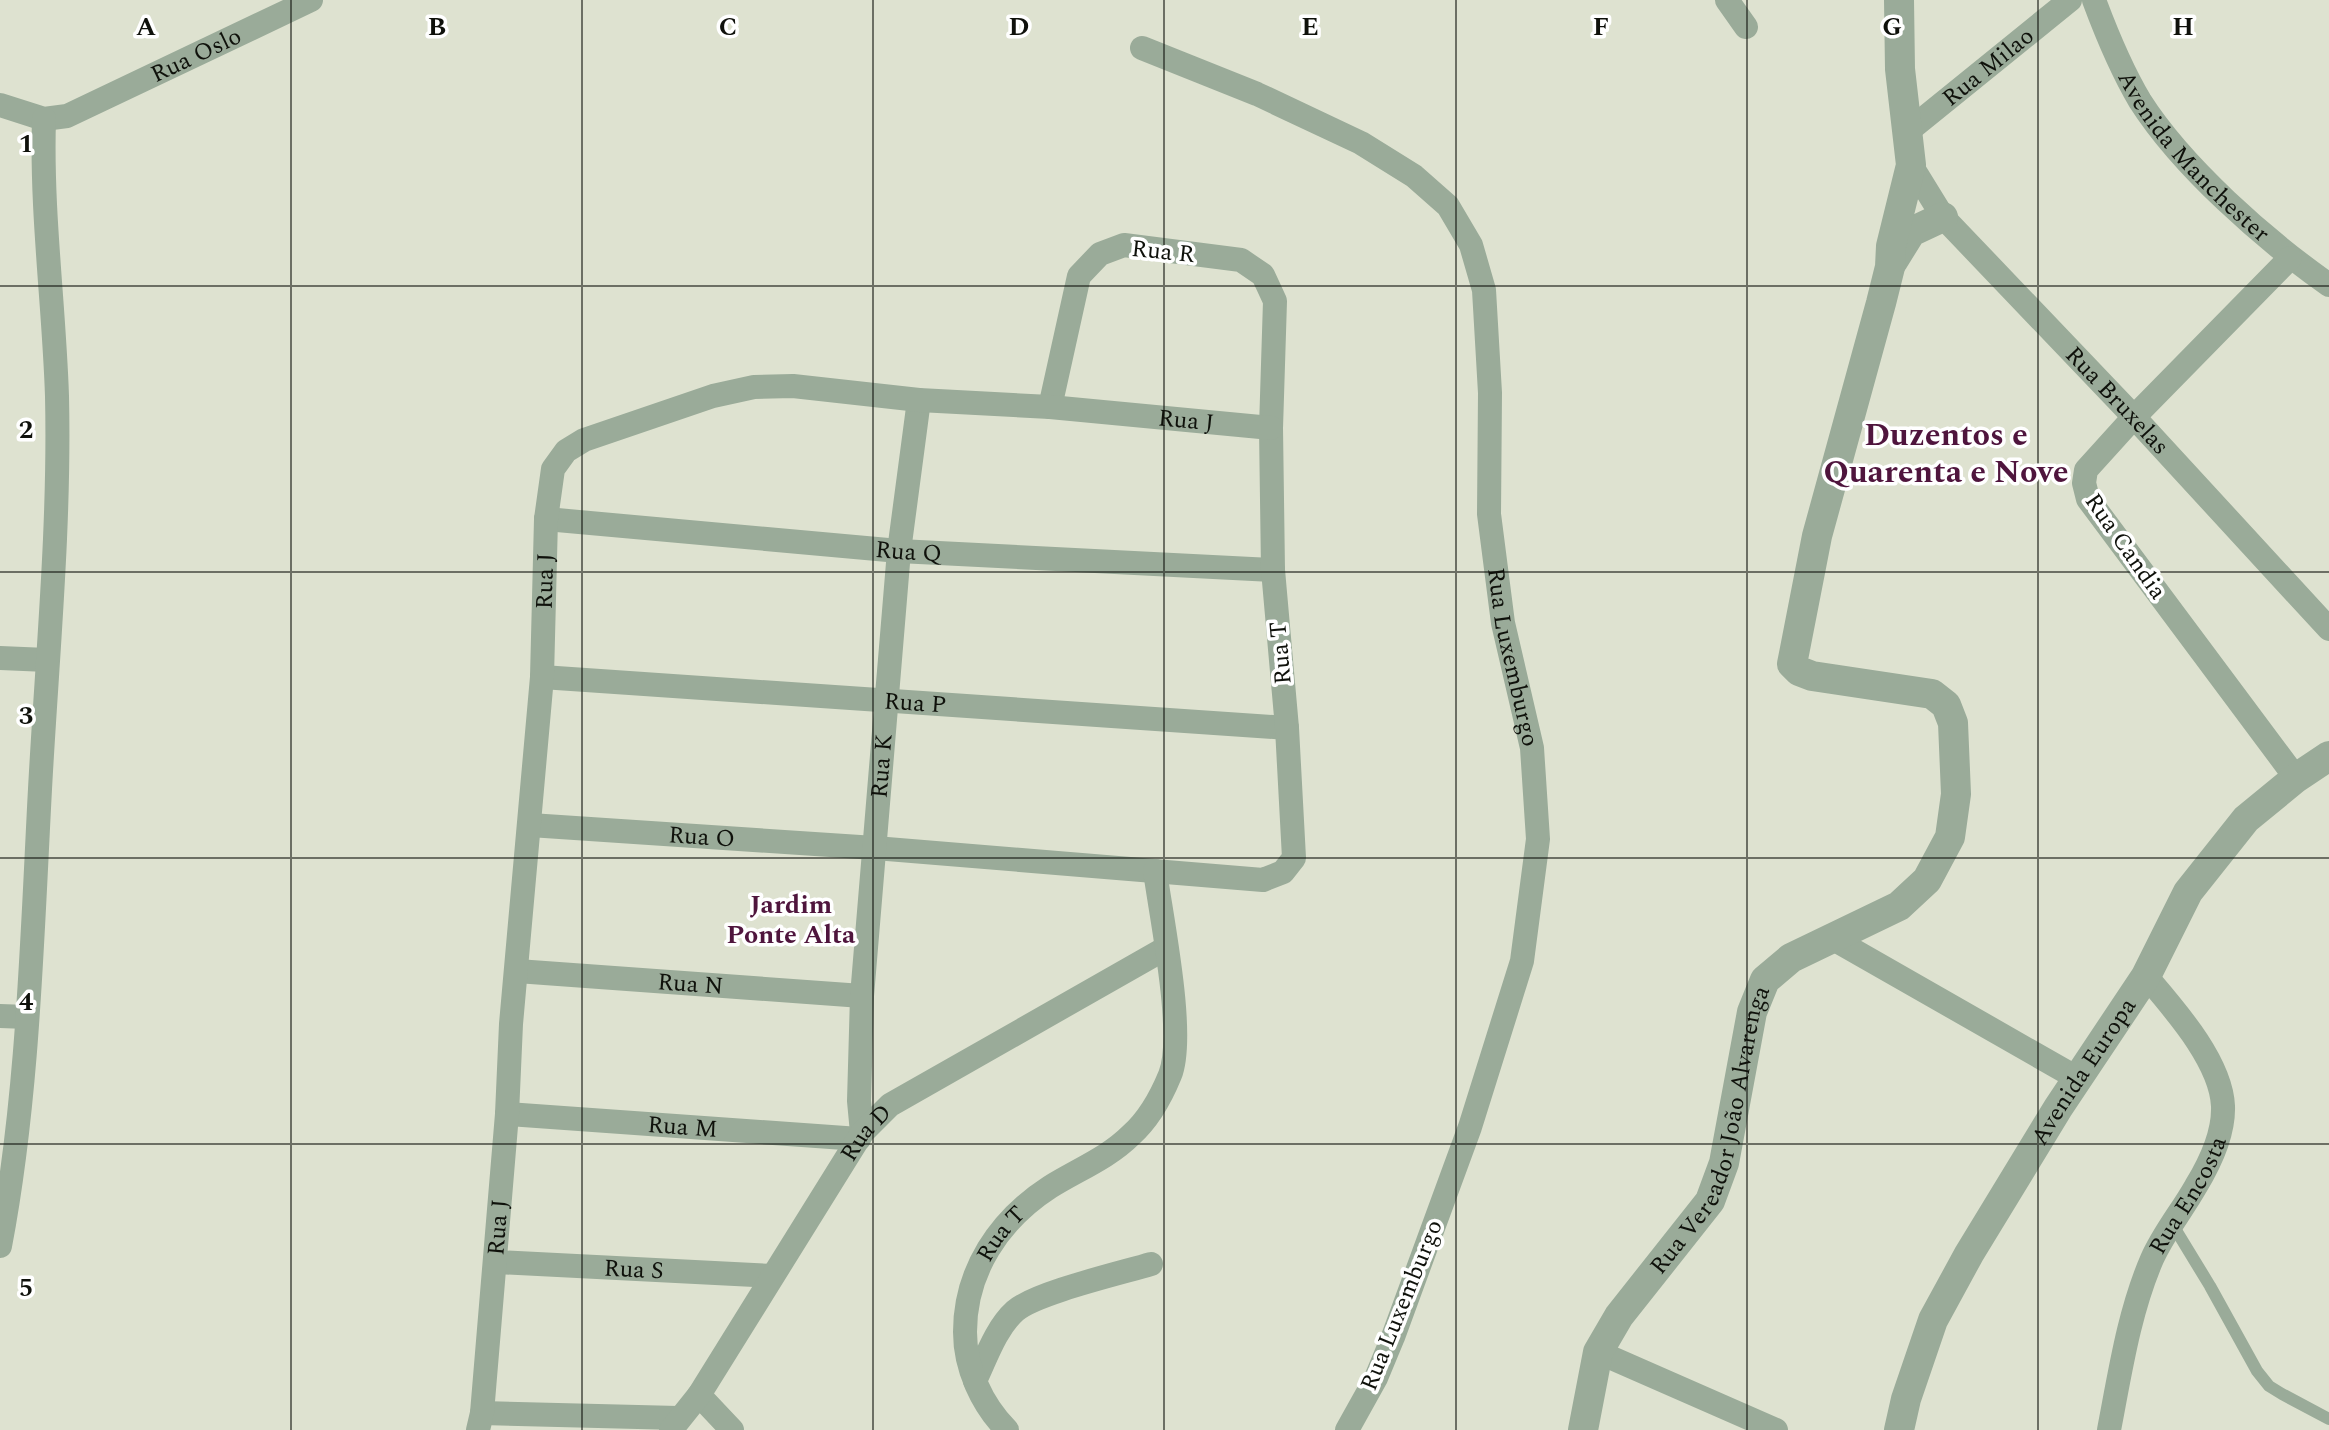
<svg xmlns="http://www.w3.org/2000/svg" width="2329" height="1430" font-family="Spectral,serif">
<rect width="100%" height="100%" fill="#dee2d0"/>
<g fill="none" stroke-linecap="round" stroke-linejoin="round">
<path stroke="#9aab99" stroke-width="12" d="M2171 1222 2210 1286 2257 1371 2269 1386 2282 1394 2329 1419"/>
<g stroke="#9aab99" stroke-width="24">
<path d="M1727 0 1746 27"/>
<path id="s1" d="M2094 0C2107 35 2121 69 2140 101 2182 167 2265 240 2329 285"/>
<path id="s2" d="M1142 48 1257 94 1361 143 1414 176 1448 206 1471 245 1484 290 1490 393 1489 514 1503 623 1532 748 1538 839 1522 961 1470 1127 1393 1337 1376 1378 1347 1430"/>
<path id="s3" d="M0 105 44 119 67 116 311 0"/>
<path id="s4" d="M1907 132 2070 0"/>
<path id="s5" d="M1911 165 1943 217 2134 417 2329 629"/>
<path d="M2290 258 2134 417 2086 470 2084 483 2088 499 2296 778"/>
<path id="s6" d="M546 519 899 551 1273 570"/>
<path d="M0 658 47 660"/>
<path id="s7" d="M542 677 1287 728"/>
<path id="s8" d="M530 825 875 848 1263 880 1283 872 1294 858 1287 728 1273 570 1271 428 1275 301 1263 275 1241 260 1124 245 1100 254 1079 276 1050 407"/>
<path d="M1830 937 2077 1078"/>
<path id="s9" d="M517 971 862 996"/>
<path d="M0 1016 27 1017"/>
<path id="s10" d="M507 1114 859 1139"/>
<path id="s11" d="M862 1133 859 1101 862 996 899 551 919 400"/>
<path d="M0 1246C28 1099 32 939 40 789 47 659 60 527 57 396 54 304 41 212 44 119"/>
<path id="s12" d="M496 1262 772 1276"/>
<path d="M1598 1352 1776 1430"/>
<path d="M975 1381C986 1358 996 1328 1015 1311 1035 1293 1121 1273 1151 1264"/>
<path d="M699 1395 732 1430"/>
<path d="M482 1413 678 1418"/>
<path id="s13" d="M478 1430 482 1413 507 1114 511 1024 542 677 546 519 553 469 566 451 584 440 713 396 754 387 793 386 919 400 1050 407 1271 428"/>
<path id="s14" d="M671 1430 699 1395 862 1133 890 1105 1166 948"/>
<path id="s15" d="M1007 1430C982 1405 965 1368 965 1332 965 1271 999 1220 1050 1187 1077 1170 1108 1158 1131 1135 1149 1119 1161 1097 1170 1075 1186 1036 1161 916 1155 871"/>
<path id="s16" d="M2109 1430C2120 1373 2129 1312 2152 1259 2164 1232 2182 1211 2196 1186 2210 1163 2224 1133 2223 1106 2221 1061 2174 1009 2146 976"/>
</g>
<g stroke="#9aab99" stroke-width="30">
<path d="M1893 261 1911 232 1943 217"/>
<path id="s17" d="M1583 1430 1598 1352 1619 1316 1710 1201 1724 1163 1752 1012 1765 980 1791 958 1899 906 1927 880 1950 837 1956 794 1953 723 1946 705 1932 694 1812 676 1799 671 1792 664 1817 536 1881 303 1890 267 1891 246 1911 165 1900 69 1899 0"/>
<path id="s18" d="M1899 1430 1906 1399 1933 1320 1969 1254 2058 1108 2146 976 2188 892 2246 819 2296 778 2329 756"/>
</g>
</g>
<path fill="none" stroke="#0f110b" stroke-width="2" stroke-opacity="0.55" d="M291 0V1430M582 0V1430M873 0V1430M1164 0V1430M1456 0V1430M1747 0V1430M2038 0V1430M0 286H2329M0 572H2329M0 858H2329M0 1144H2329"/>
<g text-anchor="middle" stroke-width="7" stroke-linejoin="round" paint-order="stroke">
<g font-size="24" fill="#0f110b" stroke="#fff">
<text dy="8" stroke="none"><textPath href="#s3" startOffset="212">Rua Oslo</textPath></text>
<text dy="8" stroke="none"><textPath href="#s4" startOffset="104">Rua Milao</textPath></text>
<text dy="8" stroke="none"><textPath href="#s1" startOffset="188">Avenida Manchester</textPath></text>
<text transform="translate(1163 251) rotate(6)" y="8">Rua R</text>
<text dy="8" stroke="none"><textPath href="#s5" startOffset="314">Rua Bruxelas</textPath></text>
<text dy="8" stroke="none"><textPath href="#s13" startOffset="1620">Rua J</textPath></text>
<text transform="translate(2126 546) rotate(55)" y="8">Rua Candia</text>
<text dy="8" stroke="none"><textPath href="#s6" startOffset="364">Rua Q</textPath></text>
<text dy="8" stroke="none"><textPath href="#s13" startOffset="852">Rua J</textPath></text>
<text transform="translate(1280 653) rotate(-95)" y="8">Rua T</text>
<text dy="8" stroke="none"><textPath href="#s2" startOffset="808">Rua Luxemburgo</textPath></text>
<text dy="8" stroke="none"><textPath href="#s7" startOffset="374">Rua P</textPath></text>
<text dy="8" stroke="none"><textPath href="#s11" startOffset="368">Rua K</textPath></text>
<text dy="8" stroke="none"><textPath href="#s8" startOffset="172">Rua O</textPath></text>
<text dy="8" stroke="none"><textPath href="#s9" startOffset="174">Rua N</textPath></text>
<text dy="8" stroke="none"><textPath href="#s18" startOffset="406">Avenida Europa</textPath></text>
<text dy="8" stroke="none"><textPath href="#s10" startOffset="176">Rua M</textPath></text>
<text dy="8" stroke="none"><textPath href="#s17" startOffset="334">Rua Vereador João Alvarenga</textPath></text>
<text dy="8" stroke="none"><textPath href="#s14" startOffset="356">Rua D</textPath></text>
<text dy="8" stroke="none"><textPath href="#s16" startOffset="250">Rua Encosta</textPath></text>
<text dy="8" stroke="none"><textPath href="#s13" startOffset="204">Rua J</textPath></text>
<text dy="8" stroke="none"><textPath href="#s15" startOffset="216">Rua T</textPath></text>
<text dy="8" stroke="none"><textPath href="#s12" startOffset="138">Rua S</textPath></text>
<text transform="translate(1401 1305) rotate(-68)" y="8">Rua Luxemburgo</text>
</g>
<g font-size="26" font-weight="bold" fill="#4f153d" stroke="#fff">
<text x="791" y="913">Jardim<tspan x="791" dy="30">Ponte Alta</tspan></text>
</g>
<g font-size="32" font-weight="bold" fill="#4f153d" stroke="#fff">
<text x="1946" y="445">Duzentos e<tspan x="1946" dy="37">Quarenta e Nove</tspan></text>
</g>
</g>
<g font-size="26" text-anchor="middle" font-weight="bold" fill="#0f110b" stroke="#fff" stroke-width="7" stroke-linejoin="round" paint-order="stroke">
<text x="146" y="35">A</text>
<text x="437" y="35">B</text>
<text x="728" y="35">C</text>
<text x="1019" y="35">D</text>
<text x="1310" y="35">E</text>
<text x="1601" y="35">F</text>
<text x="1892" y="35">G</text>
<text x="2183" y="35">H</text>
<text x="26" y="152">1</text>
<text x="26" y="438">2</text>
<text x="26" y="724">3</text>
<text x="26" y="1010">4</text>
<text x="26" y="1296">5</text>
</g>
</svg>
